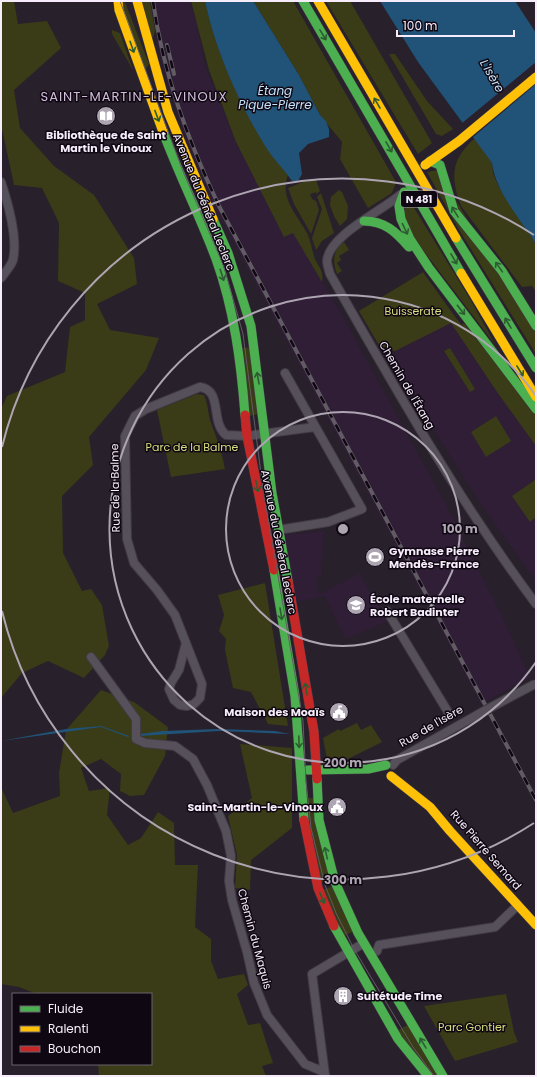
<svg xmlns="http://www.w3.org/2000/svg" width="537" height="1077" font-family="Poppins,sans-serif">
<rect width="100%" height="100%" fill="#28202b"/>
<path fill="#301e37" d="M149 1H189L197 24 205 66 213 85 236 142 284 236 293 232 339 310 442 497 502 616 530 677 481 704 214 206 184 135 164 73Z
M451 322 497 392 536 446V582L481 504 439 438 396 365 395 351Z
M324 531 321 577 316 578 319 595 359 573 388 621 345 639 325 596 296 602 285 535Z"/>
<path fill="#3a3b17" d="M1 1H14L18 24 47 21 61 48 14 90 20 128 54 166 94 195 134 258 137 284 97 304 110 330 159 338 146 370 89 437 93 465 62 496 63 553 82 591 91 589 102 605 109 646 105 655 84 678 48 661 22 673 1 698V409L7 396 65 372 70 327 85 320V293L58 281 59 223 42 188 14 185 1 124Z
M140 1H150L155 31 151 45Z
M191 1H205C218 62 249 126 288 175 279 199 298 215 308 235 311 242 312 251 315 259 319 267 324 272 322 282L293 233 284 237 236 142 209 70Z
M253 1H293L396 182 392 193 368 208 340 159 342 142 320 115 299 75Z
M326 1H350L432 143 418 154Z
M125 2 149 64 144 72 122 4Z
M112 30 120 33 133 70 112 34Z
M389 54H395L427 101 453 129 442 136 436 134Z
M475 138 492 163 493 173 498 185 536 244V292L532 286 522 287 461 206C450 177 451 159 475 138Z
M438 170 536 334V354L459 230 427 172Z
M316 180 320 191 316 194V192L310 194 312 199 316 201 319 210 311 234 294 204 288 188 303 182Z
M339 190 342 192 348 206 347 219 340 226 334 216 330 205 331 197Z
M321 193 334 233 322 241 316 250 312 238 322 209 317 197Z
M408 198 470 299 496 346 410 233 404 213Z
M344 242 349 250 339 256 341 260 337 263 342 271 337 274C332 261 333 250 344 242Z
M423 272 456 318 462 325 464 323 536 415V446L497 392 451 323 395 351 380 347 359 311Z
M252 347 258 414 249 416 243 348Z
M450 348 475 389 470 392 444 351Z
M197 394 204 395C208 404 208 412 210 420 216 436 222 452 225 469L171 477 157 410Z
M496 416 511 441 486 457 471 432Z
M535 480 536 517 530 522 512 496Z
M265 583 288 726 268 724 251 692 233 688 225 650 226 639 219 631 224 615 218 595Z
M101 690 134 702 168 727 165 756 144 795 130 796 120 791 121 774 101 759 81 768 89 791 110 788 107 815 128 845 141 838 158 812 174 823 175 865H198L195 927 211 939V961L218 979 244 974 248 985 237 994 248 1025 260 1023 273 1063 262 1066 266 1076H99L98 1064H151V994H37L19 987 1 984V787L13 813 60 796 59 773 66 730Z
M357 723 361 730 371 725 382 742 338 764H328L323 738 339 729 340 731Z
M240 744 292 748V828L251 860 250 890 235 888 237 855 228 816 252 798Z
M305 798H314L332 879 320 883Z
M334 886 354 931 342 937 322 890Z
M506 994 514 1032 518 1042 455 1061 424 1006Z
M409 1024 441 1076H431L397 1031Z"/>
<path fill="#205377" d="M205 1H253L299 75 320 115 326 121 329 129V137L308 144 299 153 302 174 298 181H292C284 169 274 160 267 149 240 106 215 50 205 1Z
M380 1H515L536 33V244C521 220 495 191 492 163L418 62Z
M101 726 129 736 128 737 101 727 1 741 66 729Z
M217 729 275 731 290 734 219 731 140 736V734L163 731Z"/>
<path fill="#28202b" d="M536 62V84L472 138 461 124Z"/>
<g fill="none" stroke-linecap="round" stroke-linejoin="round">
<g stroke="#423b45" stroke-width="10">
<path id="street" d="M1 182C8 203 18 237 13 260 11 266 5 273 1 278
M400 195C383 210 328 236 327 261 327 265 329 270 330 274 394 386 458 500 536 604
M278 530 328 522 362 509 285 373
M387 611 448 712
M186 643 179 670 171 683 169 689 174 700 180 705 187 706 194 704 200 698 202 684 175 615 157 590 134 563 127 539 125 436 135 416 146 409 200 387C223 390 210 422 226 435L247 436 315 427
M91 657 136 719V739L145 743 175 746 193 759 207 785 226 831 231 856 229 881 232 900 247 952 254 983 267 1015 305 1064 324 1072
M393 765 397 760 484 711
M377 951 379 945 495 927 518 905
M325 1075 312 974 364 943"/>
</g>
<g stroke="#423b45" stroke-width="10">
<path id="fast" d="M303 1 461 273
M163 132C179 175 200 216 216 259 234 309 241 362 245 415
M430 161 440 165 454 211 502 271 536 326
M404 192 399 206 401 219 410 239 429 268 536 409
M213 219 228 253 251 326 272 493 288 581
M364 221C385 221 396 232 409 247
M456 238 536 368
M274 570 295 696 304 820
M308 770 368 769 386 765
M317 779 319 820 335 882 358 933 443 1076
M334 926 398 1039 428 1076"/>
</g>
<g stroke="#423b45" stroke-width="10">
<path id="slow" d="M118 1 119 10 163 132
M137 1 168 112 213 219
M318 1 456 238
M425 165 459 141 536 77
M461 273 536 397
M391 776 430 807 450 831 536 925"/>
</g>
<g stroke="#423b45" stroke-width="10">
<path id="jam" d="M245 415 247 436 274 570
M288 581 314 732 317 779
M304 820 318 888 334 926"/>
</g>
<use href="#street" stroke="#555059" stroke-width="8"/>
<use href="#fast" stroke="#4caf50" stroke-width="9"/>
<use href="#slow" stroke="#ffc107" stroke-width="9"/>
<use href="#jam" stroke="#c62828" stroke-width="9"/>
<path stroke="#615c64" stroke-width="1" d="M120 1 182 169 224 267 243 334 263 489 303 721 306 781 311 828 325 885 336 913 354 949 413 1047 434 1076"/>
<g stroke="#615c64" stroke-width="4">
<path id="rail" d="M153 1C163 74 188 140 219 206L536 800
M167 45 174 74"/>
</g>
<use href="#rail" stroke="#0f0812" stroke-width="2.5" stroke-dasharray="8" stroke-linecap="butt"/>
<g stroke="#423b45" stroke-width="10" stroke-linecap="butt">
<path id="street-bridge" d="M484 711 535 684"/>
</g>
<use href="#street-bridge" stroke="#555059" stroke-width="8"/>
</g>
<defs><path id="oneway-shaft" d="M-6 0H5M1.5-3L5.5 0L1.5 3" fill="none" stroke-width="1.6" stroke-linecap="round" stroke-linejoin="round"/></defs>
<g stroke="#2e5c31">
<use href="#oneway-shaft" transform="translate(323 35) rotate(59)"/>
<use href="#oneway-shaft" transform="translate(132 47) rotate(71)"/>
<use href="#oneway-shaft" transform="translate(377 103) rotate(-120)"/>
<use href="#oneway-shaft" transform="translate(157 116) rotate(69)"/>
<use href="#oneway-shaft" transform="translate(389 147) rotate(60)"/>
<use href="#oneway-shaft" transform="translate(455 212) rotate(-122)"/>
<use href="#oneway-shaft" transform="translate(405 229) rotate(64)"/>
<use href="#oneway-shaft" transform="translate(454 259) rotate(60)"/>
<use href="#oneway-shaft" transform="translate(499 267) rotate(-125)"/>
<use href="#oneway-shaft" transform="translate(222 275) rotate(72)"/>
<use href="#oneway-shaft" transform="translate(461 310) rotate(52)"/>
<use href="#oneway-shaft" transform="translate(508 323) rotate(-121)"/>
<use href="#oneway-shaft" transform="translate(520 371) rotate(58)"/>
<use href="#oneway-shaft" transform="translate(258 378) rotate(-100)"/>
<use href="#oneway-shaft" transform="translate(257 486) rotate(78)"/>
<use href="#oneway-shaft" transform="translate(281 614) rotate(81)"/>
<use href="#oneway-shaft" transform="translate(306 689) rotate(-101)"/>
<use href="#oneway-shaft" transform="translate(299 742) rotate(88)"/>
<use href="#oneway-shaft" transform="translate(326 853) rotate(-103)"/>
<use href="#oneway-shaft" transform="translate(322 898) rotate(68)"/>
<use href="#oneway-shaft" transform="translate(423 1043) rotate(-121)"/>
</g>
<g fill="none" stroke="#aea5b2" stroke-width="2">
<circle cx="343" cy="529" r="117"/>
<path d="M536 662A234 234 0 1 1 536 396"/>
<path d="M534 823A351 351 0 0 1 2 611M2 447A351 351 0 0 1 534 235"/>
</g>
<defs>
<g id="library-disc" transform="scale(1)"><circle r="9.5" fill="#aea5b2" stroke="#0f0812"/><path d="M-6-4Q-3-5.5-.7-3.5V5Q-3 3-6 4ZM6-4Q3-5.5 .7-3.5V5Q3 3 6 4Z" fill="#fff"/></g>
<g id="stadium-disc" transform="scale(1)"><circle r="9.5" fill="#aea5b2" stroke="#0f0812"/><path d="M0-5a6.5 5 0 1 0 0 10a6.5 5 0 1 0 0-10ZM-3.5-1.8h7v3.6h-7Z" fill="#fff"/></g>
<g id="school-disc" transform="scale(1)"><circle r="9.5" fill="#aea5b2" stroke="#0f0812"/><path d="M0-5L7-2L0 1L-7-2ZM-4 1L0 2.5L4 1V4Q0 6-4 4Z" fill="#fff"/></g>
<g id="civic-disc" transform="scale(1)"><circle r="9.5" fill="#aea5b2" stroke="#0f0812"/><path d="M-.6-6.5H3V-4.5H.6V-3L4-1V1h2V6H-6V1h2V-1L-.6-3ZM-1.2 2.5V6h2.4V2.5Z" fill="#fff"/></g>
<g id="building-disc" transform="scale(1)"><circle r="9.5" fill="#aea5b2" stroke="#0f0812"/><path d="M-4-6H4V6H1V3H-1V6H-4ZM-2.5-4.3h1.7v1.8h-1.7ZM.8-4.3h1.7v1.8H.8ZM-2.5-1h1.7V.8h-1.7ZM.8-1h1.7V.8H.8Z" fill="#fff"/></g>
</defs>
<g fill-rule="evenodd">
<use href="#library-disc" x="106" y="116"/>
<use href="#stadium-disc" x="375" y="557"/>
<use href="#school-disc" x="356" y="605"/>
<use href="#civic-disc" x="339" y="712"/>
<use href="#civic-disc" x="337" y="807"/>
<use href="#building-disc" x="343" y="996"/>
</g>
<g text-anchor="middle" stroke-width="3" stroke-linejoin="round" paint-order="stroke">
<rect fill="#0f0812" stroke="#b1a8b5" stroke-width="1" x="401" y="191" width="36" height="16" rx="3"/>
<g font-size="10" font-weight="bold" fill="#f6ecfb">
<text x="419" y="203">N 481</text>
</g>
<g font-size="11" font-weight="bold" fill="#f6ecfb" stroke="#0f0812" text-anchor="start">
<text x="106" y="139" text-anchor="middle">Bibliothèque de Saint<tspan x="106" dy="13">Martin le Vinoux</tspan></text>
<text x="389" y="555">Gymnase Pierre<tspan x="389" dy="13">Mendès-France</tspan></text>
<text x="370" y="603">École maternelle<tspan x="370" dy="13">Robert Badinter</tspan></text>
<text x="325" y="716" text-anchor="end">Maison des Moaïs</text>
<text x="323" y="811" text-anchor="end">Saint-Martin-le-Vinoux</text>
<text x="357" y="1000">Suitétude Time</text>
</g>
<g font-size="11" fill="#f6ecfb" stroke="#0f0812">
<text transform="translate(204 202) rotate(68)" y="4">Avenue du Général Leclerc</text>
<text transform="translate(407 385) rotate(60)" y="4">Chemin de l'Étang</text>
<text transform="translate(115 488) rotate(-91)" y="4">Rue de la Balme</text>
<text transform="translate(279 542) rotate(79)" y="4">Avenue du Général Leclerc</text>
<text transform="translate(431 726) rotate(-30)" y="4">Rue de l'Isère</text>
<text transform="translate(486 850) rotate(49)" y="4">Rue Pierre Semard</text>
<text transform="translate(255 939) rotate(75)" y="4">Chemin du Maquis</text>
</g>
<g font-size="11" fill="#d8de80" stroke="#0f0812">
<text x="413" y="315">Buisserate</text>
<text x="192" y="451">Parc de la Balme</text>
<text x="472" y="1031">Parc Gontier</text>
</g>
<g font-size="12" font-style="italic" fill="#c3e1fa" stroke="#0f0812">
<text transform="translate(492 76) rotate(60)" y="4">L'Isère</text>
<text x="275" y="95">Étang<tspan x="275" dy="14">Pique-Pierre</tspan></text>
</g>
<g font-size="13" letter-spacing="1" fill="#d1beda" stroke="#0f0812">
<text x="134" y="101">SAINT-MARTIN-LE-VINOUX</text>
</g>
</g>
<circle cx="343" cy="529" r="6" fill="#aea5b2" stroke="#0f0812" stroke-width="2"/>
<g font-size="12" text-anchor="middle" font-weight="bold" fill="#aea5b2" stroke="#0f0812" stroke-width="3" stroke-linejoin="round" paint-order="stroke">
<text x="460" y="533">100 m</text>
<text x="343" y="767">200 m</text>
<text x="343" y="884">300 m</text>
</g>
<rect width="537" height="1077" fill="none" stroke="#f6ecfb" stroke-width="4"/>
<rect x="12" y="993" width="140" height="72" fill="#0f0812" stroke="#6b636f"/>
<rect x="20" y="1006" width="20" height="6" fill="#4caf50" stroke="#6b636f"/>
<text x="48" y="1013" font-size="12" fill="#f6ecfb">Fluide</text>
<rect x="20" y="1026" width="20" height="6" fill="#ffc107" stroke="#6b636f"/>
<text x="48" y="1033" font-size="12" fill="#f6ecfb">Ralenti</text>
<rect x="20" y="1046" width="20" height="6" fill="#c62828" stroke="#6b636f"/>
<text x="48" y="1053" font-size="12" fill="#f6ecfb">Bouchon</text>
<path d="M397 30v6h117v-6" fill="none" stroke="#f6ecfb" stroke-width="2"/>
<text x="403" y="30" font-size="12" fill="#f6ecfb" stroke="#0f0812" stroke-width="3" paint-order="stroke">100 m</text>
</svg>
